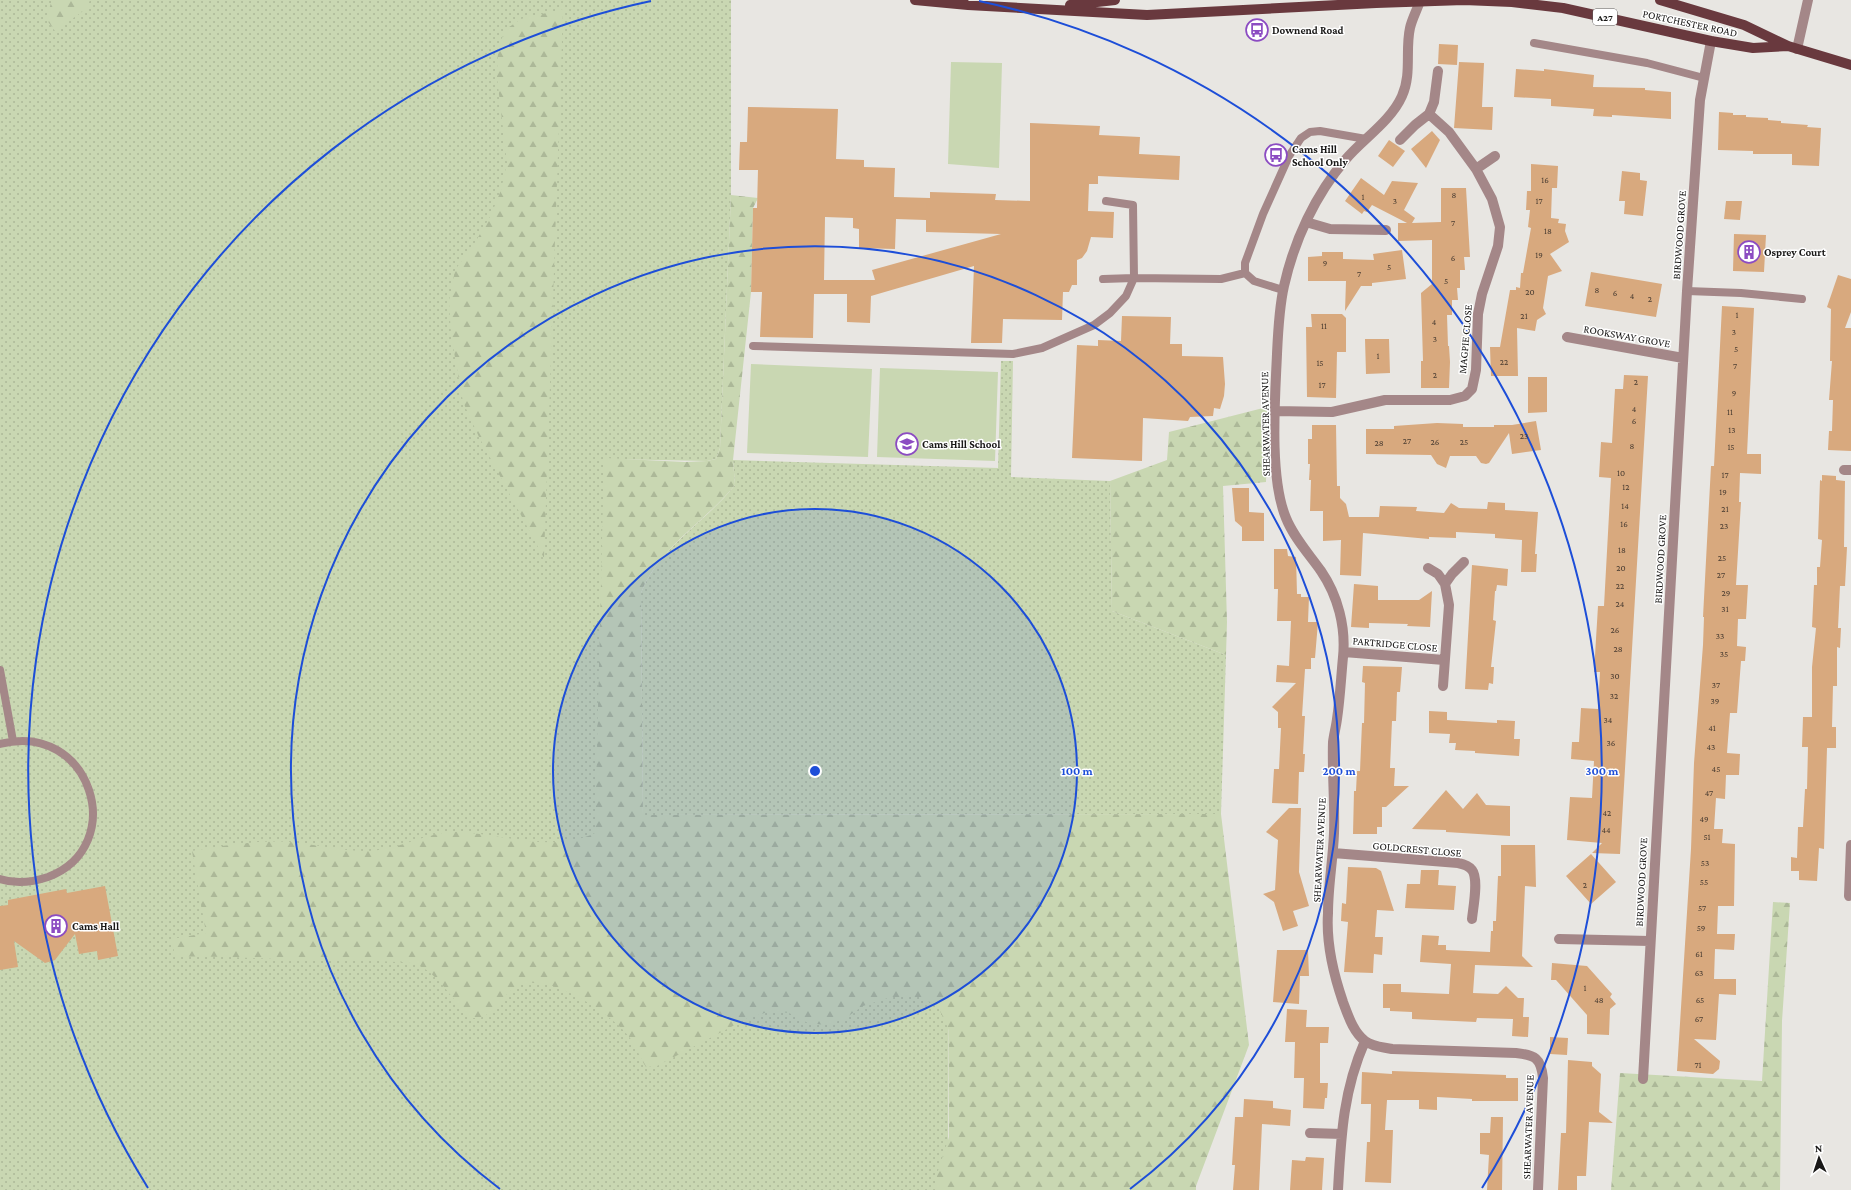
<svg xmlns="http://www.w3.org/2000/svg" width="1851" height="1190" font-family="'Crimson Pro',serif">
<defs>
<pattern id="grass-dots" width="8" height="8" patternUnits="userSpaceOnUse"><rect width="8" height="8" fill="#c9d7b2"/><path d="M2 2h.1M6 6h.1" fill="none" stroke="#acb898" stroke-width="1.8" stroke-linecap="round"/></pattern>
<pattern id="forest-firs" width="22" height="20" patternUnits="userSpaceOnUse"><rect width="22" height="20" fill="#c9d7b2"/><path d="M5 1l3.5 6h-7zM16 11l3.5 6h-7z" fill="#acb898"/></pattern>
</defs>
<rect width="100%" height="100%" fill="#e8e6e2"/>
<path fill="url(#grass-dots)" d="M0 0H731V195L720 448 716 459 707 461 604 459 623 815 949 978 948 1190H0Z
M1001 361H1013L1011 477 1110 481 1112 611 1226 655 1221 814 643 815 641 593C659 547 705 523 735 485L733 460 998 468Z"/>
<path fill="url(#forest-firs)" d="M52 0H90L86 9 55 31 46 19Z
M563 9 544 558 479 437 463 402 451 335 449 301 455 270 476 241 491 215 501 190 507 163 497 77 498 47 506 29 521 19Z
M731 195 758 198 753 208 751 292 733 460 735 485C705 522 659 547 641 593L643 815 1221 814 1249 1045 1196 1186V1190H936L937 1174 949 1137V1030L938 1007 920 997H891L863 1006 844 1019 826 1025 808 1023 789 1013 771 1011 748 1018 657 1066 646 1067C640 1058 636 1046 630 1038 612 1014 544 967 514 988 504 995 497 1009 486 1015 482 1018 476 1018 471 1018 453 1002 438 972 415 964 410 962 403 963 397 962 373 960 348 961 324 961 274 960 225 955 175 957L172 939 206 933 192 851C224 845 256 840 289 842 315 844 340 851 367 851 400 851 429 830 461 832 507 835 552 853 595 833L604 458 685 462 707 461 716 459 720 448Z
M1267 407 1266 482 1223 486 1227 622 1226 655 1112 611 1110 481 1167 460 1169 432Z
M1773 902 1790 903 1782 1021 1780 1190H1611L1620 1073 1762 1081Z"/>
<path fill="#c9d7b2" d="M951 62 1002 63 999 168 948 164Z
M751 364 872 369 868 457 747 453Z
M880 368 998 372 995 461 877 457Z"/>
<path fill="#d8a97e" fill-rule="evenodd" d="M1439 44 1458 45 1457 65 1438 64Z
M1459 62 1484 63 1482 107H1493L1492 130 1454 128Z
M1516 69 1544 71V69L1594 75 1593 87 1645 88V90L1671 92V119L1612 115V117L1593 116 1594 109 1551 106V99L1514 97Z
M748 107 838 109 836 159 864 160V167L895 168 894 197 930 198V192L996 194 995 200 1030 201V123L1100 126 1099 135 1140 137 1139 154 1180 156 1179 180 1098 176V184H1089L1088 211 1114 212 1113 238 1091 237 1087 251 1082 258 1077 260V285H1072L1069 292H1063L1062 320 1003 319 1002 343H971L974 266 871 296 870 323 847 322V294H814L813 338 760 337 762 292H751L753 208H757L758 170H739L740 142H747ZM825 217 853 218V228L859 229V248L895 249 896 219 926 220V232L1001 234 872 270 875 280H824Z
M1719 112 1733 113V115H1746V117L1768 118V120L1781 121V123L1808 125 1807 127 1821 128 1819 166 1792 165V154H1753V151L1718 150Z
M1432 131 1440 140 1426 168 1411 149Z
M1389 140 1405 151 1393 167 1378 156Z
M1531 164 1558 166 1557 188H1552L1551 218 1559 219 1558 223 1566 224 1565 231 1569 242 1550 254 1562 271 1548 276 1543 308 1546 314 1537 320 1535 331 1517 328 1518 376H1491L1490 347H1500L1510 290H1516V287L1520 288 1521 273H1523L1531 228 1528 227 1530 210H1526L1527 191H1531Z
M1622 171 1640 173V180L1647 181 1643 216 1624 214 1625 201H1619Z
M1361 178 1384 195 1392 181 1418 183 1404 210 1415 218 1412 223 1441 222V188H1466L1470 257H1464L1465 270H1460V288H1457L1458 300H1452V315H1447L1448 346H1449L1450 362 1449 388H1421V361H1423L1421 293 1432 284V240L1398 241V223H1407L1372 205 1367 212 1364 211 1362 214 1345 201Z
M1726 201H1742L1740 220 1724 219Z
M1734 234 1766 235 1764 272 1733 271Z
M1402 250 1406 279 1372 283V286H1361L1345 311 1346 281H1308V257L1322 256V252H1343V259L1374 260 1373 254Z
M1591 272 1662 284 1656 317 1585 306Z
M1838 275 1851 279V312L1845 328H1851V451L1828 450 1829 431H1832L1833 400H1829L1832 361H1830L1831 309 1827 307Z
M1722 306 1754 308 1747 454H1761V474L1740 473 1739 502H1741L1736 585H1748L1746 619H1738L1737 646 1746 647 1745 661H1741L1737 713H1730L1727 753 1740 754 1739 775H1726L1725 799 1716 798 1714 829H1723L1722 843 1735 844 1734 906H1718L1717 934H1735L1734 950 1715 949 1714 979H1736V995L1719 994 1716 1040 1694 1039 1720 1061 1719 1069 1713 1074 1677 1071 1691 849 1694 763 1703 645 1704 617H1703L1711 466H1714Z
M1311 314H1342L1346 318V352H1337L1336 398 1307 397 1306 327H1312Z
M1122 316 1171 317 1170 344H1182V356L1223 357 1225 384 1224 396 1220 409 1214 408 1213 416 1190 417 1188 421 1143 418 1142 461 1072 458 1077 345 1098 346V340L1121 341Z
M1365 339H1389L1390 373 1366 374Z
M1624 375 1648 376 1620 854 1592 853 1602 843 1567 840 1570 797 1592 798 1594 761 1571 759 1572 742H1579L1581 708 1598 709 1600 672H1594L1598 606H1604L1611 478 1599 477 1601 442 1612 443 1615 389H1623Z
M1528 377H1547V412L1528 413Z
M1536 421 1541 450 1512 454 1509 433 1489 463 1486 464 1481 463 1476 456H1450L1446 468 1437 464 1431 455 1366 454V429H1394V426L1437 423 1463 424V427H1494V425H1512Z
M1312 425H1336L1337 486H1340V498L1346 504 1349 517H1379L1380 506 1417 507 1416 511 1444 513 1451 503 1459 508 1487 509 1488 502 1505 503V510L1538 512 1535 554H1537L1536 572H1521L1522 540 1495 538V534L1456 532V538L1429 537V539L1363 533 1361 576 1340 575 1341 540 1323 541V511H1310L1311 480H1309L1310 464H1308V439H1312Z
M1822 475 1836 476V480L1845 481 1844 547H1847L1845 586H1840L1838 628H1841L1840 648 1837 647V686H1833L1832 727H1836V748H1827L1824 849 1819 848 1817 881 1799 880V871H1791V857L1797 858 1798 827H1803L1805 789H1807L1808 747H1802L1803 717H1812V667L1816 628 1812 627 1814 585H1817V567H1820L1822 540 1818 539 1820 480 1822 481Z
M1232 488H1249V512L1264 513V541H1242V527L1235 521Z
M1274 549H1287L1288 556 1296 557 1297 594H1301V597H1309L1308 622H1318L1315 658H1311V669H1305L1302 716H1305L1303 754H1305L1304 772H1299L1298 804 1272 803 1274 769H1279L1281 728H1278V712L1272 707 1296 683 1276 682 1277 665 1289 666 1291 621H1277L1278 589H1274Z
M1472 565 1508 569 1507 586 1497 585 1496 591H1495L1493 620 1496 621 1491 667H1494L1493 684 1489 683 1488 690 1465 689Z
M1354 584 1378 586V600H1419L1432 591 1430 627 1407 626 1408 624 1369 623V628L1351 627Z
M1363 666 1402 667 1400 692H1397L1396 721H1392L1390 768H1395L1394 786H1409L1386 807H1382V827H1377V834H1353L1354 791H1356L1357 771H1360L1362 723H1364L1365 683 1362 682Z
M1429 711 1447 712V720L1497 723V720L1515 721 1514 739H1520L1519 756 1475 753V751L1455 750 1456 743H1449L1450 734 1429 733Z
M1446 790 1463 809 1477 793 1486 805 1510 806V836L1446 832V830L1412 829Z
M1289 808H1301L1299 872 1309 906 1293 911 1298 926 1283 931 1274 902 1263 894 1275 890 1278 840 1266 832Z
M1501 845H1535L1536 887 1525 886 1522 956 1533 967 1475 965 1473 993 1498 994 1506 986 1518 998H1524L1523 1017H1529L1528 1037 1512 1036 1513 1019 1477 1018 1476 1022 1412 1019V1012L1390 1011V1008H1383V984H1401V992L1449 994 1451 964 1420 962 1422 935 1439 936 1438 945H1446V950L1490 952 1491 931H1493V921H1496L1498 876H1501Z
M1591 854 1616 882 1591 904 1566 876Z
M1348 867 1376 868 1381 871 1394 911 1377 910 1375 937H1383L1382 955 1374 954 1373 973 1344 972 1348 922 1341 921 1342 903 1346 904Z
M1421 870H1439L1438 885 1456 886 1454 910 1405 908 1407 884H1420Z
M105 886 118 956 98 960 97 951 79 954 75 934 55 960 45 963 14 941 18 967 0 970V906L8 905V900L66 889 67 893Z
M1277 950H1308L1309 976H1300L1299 1004 1273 1002Z
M1552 963 1587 966 1612 994 1610 997 1616 1004 1610 1009 1609 1035 1587 1034V1015L1556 980H1551Z
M1287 1009 1307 1010 1306 1027H1329L1328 1043H1320V1083H1328L1327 1098H1325L1324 1109 1303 1108 1304 1078H1294L1295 1042H1285Z
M1550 1037 1568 1038 1567 1055 1550 1054Z
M1568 1060 1592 1062V1066L1601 1074 1599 1112 1613 1123 1589 1122 1586 1176H1577V1190H1558L1561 1133H1566Z
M1392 1071 1506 1075V1078H1518V1101H1472V1099L1437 1097V1110L1419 1109V1100H1387L1385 1130H1393L1391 1183 1365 1182 1367 1142H1370L1371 1104H1361L1362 1072 1392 1074Z
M1244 1099 1273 1101V1108L1291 1110 1290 1126 1262 1124 1259 1190H1233L1235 1165H1232L1235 1117H1243Z
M1491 1117H1503L1502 1190H1487L1489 1155 1480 1154V1133H1490Z
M1306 1157 1324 1158 1322 1190H1290L1292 1160 1305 1161Z"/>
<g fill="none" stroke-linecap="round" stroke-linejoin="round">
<path stroke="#a48788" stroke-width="8" d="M1534 43 1647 63 1704 78
M1103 279 1134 278 1221 279 1245 273
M1283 290 1254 281 1245 273V263L1263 214 1289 156 1301 138 1310 132 1320 131 1366 139
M1687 291 1741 293 1802 299
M753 346 1013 354 1042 348 1094 325 1110 313 1126 296 1134 278 1133 205 1106 201
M0 670 13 741
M0 744C91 720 130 846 48 877 33 882 15 884 0 879"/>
<path stroke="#a48788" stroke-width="10" d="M1420 1C1417 10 1412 19 1410 28 1405 50 1412 74 1402 96 1391 121 1363 139 1346 159 1315 195 1294 241 1284 286 1279 308 1278 332 1277 354 1275 400 1269 477 1286 518 1294 538 1309 554 1321 571 1338 596 1346 627 1343 657 1341 678 1340 699 1337 719 1336 727 1334 734 1333 742 1332 772 1335 803 1334 833 1333 860 1328 886 1328 913 1326 943 1333 973 1343 1002 1348 1015 1353 1032 1365 1041 1373 1047 1383 1047 1392 1049L1516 1053C1535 1055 1541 1058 1543 1078L1538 1190
M1797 49 1808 0
M1400 140 1415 125 1429 114 1434 102 1438 71
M1476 169 1495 156
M1306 222 1330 229 1386 230
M1567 337 1683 358
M1275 411 1332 412 1385 400H1450L1465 396 1472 389 1476 370 1478 314 1482 294 1498 246 1500 227 1492 199 1476 169 1449 132 1429 114
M1844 470H1851
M1428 568 1438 574 1445 584 1452 574 1464 562
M1344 652 1444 660
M1443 686 1449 605 1445 584
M1333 853 1458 863C1463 864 1469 866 1472 870 1479 879 1473 908 1472 919
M1849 896 1851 845
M1559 939 1650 941
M1643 1079 1687 291 1700 100 1711 41
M1310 1133 1342 1134
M1338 1190C1341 1136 1343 1091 1365 1041"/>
<path stroke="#69393e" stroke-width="10" d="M915 0 968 5 1147 15 1376 3 1464 0 1512 2 1563 8 1711 41 1753 48 1788 46
M1660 0 1744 25 1788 46 1851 65
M1070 5 1115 0"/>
</g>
<circle cx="815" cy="771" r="262" fill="#1d4ed8" fill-opacity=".12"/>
<g fill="none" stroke="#1d4ed8" stroke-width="2">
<circle cx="815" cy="771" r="262"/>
<path d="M500 1189A524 524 0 1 1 1130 1189"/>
<path d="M148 1188A787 787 0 0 1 651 1M979 1A787 787 0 0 1 1482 1188"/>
</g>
<defs>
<g id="bus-ring" transform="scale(1.15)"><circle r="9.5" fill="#fff" stroke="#8c4cc2" stroke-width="1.5"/><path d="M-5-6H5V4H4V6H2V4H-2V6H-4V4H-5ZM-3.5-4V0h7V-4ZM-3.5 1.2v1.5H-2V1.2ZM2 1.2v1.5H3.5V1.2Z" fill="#8c4cc2"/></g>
<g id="building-ring" transform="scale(1.15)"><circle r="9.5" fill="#fff" stroke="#8c4cc2" stroke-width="1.5"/><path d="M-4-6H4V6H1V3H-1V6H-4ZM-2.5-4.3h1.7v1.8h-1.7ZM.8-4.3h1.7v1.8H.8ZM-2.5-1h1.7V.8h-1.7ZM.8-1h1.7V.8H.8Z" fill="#8c4cc2"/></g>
<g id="school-ring" transform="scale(1.15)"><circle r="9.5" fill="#fff" stroke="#8c4cc2" stroke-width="1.5"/><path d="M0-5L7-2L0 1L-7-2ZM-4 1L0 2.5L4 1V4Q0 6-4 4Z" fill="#8c4cc2"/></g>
</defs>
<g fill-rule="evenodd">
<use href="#bus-ring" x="1257" y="30"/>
<use href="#bus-ring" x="1276" y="155"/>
<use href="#building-ring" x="1749" y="252"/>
<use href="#school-ring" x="907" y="444"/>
<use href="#building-ring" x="56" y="926"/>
</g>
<g text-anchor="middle" stroke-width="3" stroke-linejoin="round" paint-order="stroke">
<g font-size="9" fill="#493c31">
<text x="1545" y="183">16</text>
<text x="1454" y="198">8</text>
<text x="1363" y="200">1</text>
<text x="1395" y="204">3</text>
<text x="1539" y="204">17</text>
<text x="1453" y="226">7</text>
<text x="1548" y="234">18</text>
<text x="1539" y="258">19</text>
<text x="1453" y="261">6</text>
<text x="1325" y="266">9</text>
<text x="1389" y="270">5</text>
<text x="1359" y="277">7</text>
<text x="1446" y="284">5</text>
<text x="1597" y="293">8</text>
<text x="1530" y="295">20</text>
<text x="1615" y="296">6</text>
<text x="1632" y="299">4</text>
<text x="1650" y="302">2</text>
<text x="1737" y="318">1</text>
<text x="1524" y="319">21</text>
<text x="1434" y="325">4</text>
<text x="1324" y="329">11</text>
<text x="1734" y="335">3</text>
<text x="1435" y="342">3</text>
<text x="1736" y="352">5</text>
<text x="1378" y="359">1</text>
<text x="1504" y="365">22</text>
<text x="1320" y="366">15</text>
<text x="1735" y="369">7</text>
<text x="1435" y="378">2</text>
<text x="1636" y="385">2</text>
<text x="1322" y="388">17</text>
<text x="1734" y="396">9</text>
<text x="1634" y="412">4</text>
<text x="1730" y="415">11</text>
<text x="1634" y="424">6</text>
<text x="1732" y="433">13</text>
<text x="1524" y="439">23</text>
<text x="1407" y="444">27</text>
<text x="1435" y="445">26</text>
<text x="1464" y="445">25</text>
<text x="1379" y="446">28</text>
<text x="1632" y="449">8</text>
<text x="1731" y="450">15</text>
<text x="1621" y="476">10</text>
<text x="1725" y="478">17</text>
<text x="1626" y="490">12</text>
<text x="1723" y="495">19</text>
<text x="1625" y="509">14</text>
<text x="1725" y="512">21</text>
<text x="1624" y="527">16</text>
<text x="1724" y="529">23</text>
<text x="1622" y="553">18</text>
<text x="1722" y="561">25</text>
<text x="1621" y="571">20</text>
<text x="1721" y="578">27</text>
<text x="1620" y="589">22</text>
<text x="1726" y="596">29</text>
<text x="1620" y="607">24</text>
<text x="1725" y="612">31</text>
<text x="1615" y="633">26</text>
<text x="1720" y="639">33</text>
<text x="1618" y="652">28</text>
<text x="1724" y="657">35</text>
<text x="1615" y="679">30</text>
<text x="1716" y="688">37</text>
<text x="1614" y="699">32</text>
<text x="1715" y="704">39</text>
<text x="1608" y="723">34</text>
<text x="1712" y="731">41</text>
<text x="1611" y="746">36</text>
<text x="1711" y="750">43</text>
<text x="1716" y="772">45</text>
<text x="1709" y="796">47</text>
<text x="1607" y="816">42</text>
<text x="1704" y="822">49</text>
<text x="1606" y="833">44</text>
<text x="1707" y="840">51</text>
<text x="1705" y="866">53</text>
<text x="1704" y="885">55</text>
<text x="1585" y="888">2</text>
<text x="1702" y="911">57</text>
<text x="1701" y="931">59</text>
<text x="1699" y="957">61</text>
<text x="1699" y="976">63</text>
<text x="1585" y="991">1</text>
<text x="1599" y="1003">48</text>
<text x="1700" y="1003">65</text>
<text x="1699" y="1022">67</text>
<text x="1698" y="1068">71</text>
</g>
<rect fill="#fff" stroke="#5e5d5d" stroke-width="1" x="1593" y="9" width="24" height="16" rx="3"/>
<g font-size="10" font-weight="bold" fill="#191817">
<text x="1605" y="21">A27</text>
</g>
<g font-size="11" fill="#191817" stroke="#fff">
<text transform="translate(1690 23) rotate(12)" y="4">PORTCHESTER ROAD</text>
<text transform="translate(1679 235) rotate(-86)" y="4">BIRDWOOD GROVE</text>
<text transform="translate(1627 336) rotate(10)" y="4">ROOKSWAY GROVE</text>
<text transform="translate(1465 339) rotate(-85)" y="4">MAGPIE CLOSE</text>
<text transform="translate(1265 424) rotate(-91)" y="4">SHEARWATER AVENUE</text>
<text transform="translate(1660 559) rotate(-87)" y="4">BIRDWOOD GROVE</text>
<text transform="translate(1395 644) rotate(5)" y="4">PARTRIDGE CLOSE</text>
<text transform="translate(1417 849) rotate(5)" y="4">GOLDCREST CLOSE</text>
<text transform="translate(1319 850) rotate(-87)" y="4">SHEARWATER AVENUE</text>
<text transform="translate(1641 882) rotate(-87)" y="4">BIRDWOOD GROVE</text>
<text transform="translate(1528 1127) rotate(-88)" y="4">SHEARWATER AVENUE</text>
</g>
<g font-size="11" font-weight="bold" fill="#191817" stroke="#fff" text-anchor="start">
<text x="1272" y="34">Downend Road</text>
<text x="1292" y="153">Cams Hill<tspan x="1292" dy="13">School Only</tspan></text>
<text x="1764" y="256">Osprey Court</text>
<text x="922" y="448">Cams Hill School</text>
<text x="72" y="930">Cams Hall</text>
</g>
</g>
<circle cx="815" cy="771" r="6" fill="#1d4ed8" stroke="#fff" stroke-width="2"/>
<g font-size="12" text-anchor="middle" font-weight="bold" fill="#1d4ed8" stroke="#fff" stroke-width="3" stroke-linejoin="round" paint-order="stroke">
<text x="1077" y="775">100 m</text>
<text x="1339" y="775">200 m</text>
<text x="1602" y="775">300 m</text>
</g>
<g transform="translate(1819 1158) rotate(357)" stroke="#ffffff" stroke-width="3" paint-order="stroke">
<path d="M0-3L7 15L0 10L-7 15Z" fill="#191817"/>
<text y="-6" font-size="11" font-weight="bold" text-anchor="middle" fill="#191817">N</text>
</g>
</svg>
